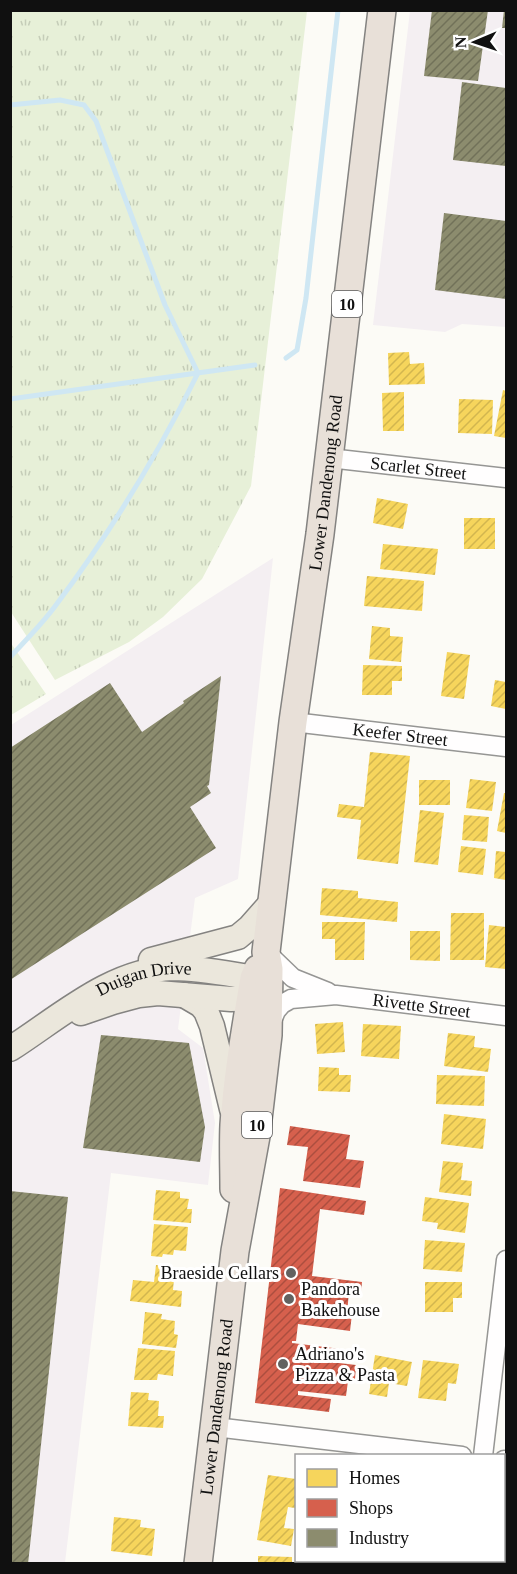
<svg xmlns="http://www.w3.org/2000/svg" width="517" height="1574" font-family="'Times New Roman',serif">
<defs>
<pattern id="grass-tufts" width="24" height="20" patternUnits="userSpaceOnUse" patternTransform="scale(1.5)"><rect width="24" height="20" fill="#e7f0d8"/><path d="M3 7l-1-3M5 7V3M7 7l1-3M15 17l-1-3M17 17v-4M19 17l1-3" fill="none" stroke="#c5cdb8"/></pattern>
<pattern id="homes-hatch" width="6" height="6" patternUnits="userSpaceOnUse" patternTransform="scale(1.5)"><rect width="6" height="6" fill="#f6d55c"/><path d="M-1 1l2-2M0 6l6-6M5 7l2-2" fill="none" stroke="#d2b64f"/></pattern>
<pattern id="shops-hatch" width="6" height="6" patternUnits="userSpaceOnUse" patternTransform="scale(1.5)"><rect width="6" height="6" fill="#d6604d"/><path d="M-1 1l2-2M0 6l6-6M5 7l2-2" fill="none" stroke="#ac4e3f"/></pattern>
<pattern id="industry-hatch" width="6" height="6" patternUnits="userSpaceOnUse" patternTransform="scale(1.5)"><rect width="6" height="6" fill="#8c8c6e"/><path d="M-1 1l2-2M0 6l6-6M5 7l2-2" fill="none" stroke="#717159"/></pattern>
</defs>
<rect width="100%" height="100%" fill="#fcfbf6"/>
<path fill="#f4eff2" d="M410 11H506V327L462 324 445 332 373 325Z
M273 558 238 879 195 898 178 1029 203 1048 215 1123 208 1185 111 1173 65 1563 11 1564V725Z"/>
<path fill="url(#grass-tufts)" d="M10 11H307L251 486 202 579 163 617 129 642 55 680 11 612Z
M10 642 46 694 11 715H10Z"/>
<path fill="url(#homes-hatch)" d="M409 352 410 364 424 363 425 384 389 385 388 353Z
M503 390 506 391V438L494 436Z
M404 392V431H383L382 393Z
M459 399 493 400 492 434 458 433Z
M377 498 408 504 403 529 373 523Z
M464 518H495V549H464Z
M383 544 438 549 435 575 380 569Z
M367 576 424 581 422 611 364 606Z
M372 626 390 628V636L403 637 401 662 369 659Z
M447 652 470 655 464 699 441 696Z
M363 665 402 666V681H392V695H362Z
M495 680 506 682V709L491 706Z
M370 752 410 756 398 864 357 859 361 820 337 817 339 804 364 807Z
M470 779 496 782 492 811 466 808Z
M419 780H450V805H419Z
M504 793H506V833L497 831Z
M420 810 444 813 438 865 414 862Z
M464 815 489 817 487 842 462 840Z
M461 846 486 849 483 875 458 872Z
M496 851 506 852V880L494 878Z
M322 888 358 891V898L398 902 397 922 320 915Z
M451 913H484V960H450Z
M322 922H365L364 960H335V939H322Z
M489 925 506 927V969L485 967Z
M410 931H440V961L410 960Z
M343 1022 345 1052 317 1054 315 1024Z
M363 1024 401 1026 399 1059 361 1056Z
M448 1033 475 1036 474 1047 491 1049 488 1072 444 1066Z
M319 1067 339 1068V1075H351L350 1092 318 1091Z
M437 1075 485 1076 484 1106 436 1104Z
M444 1114 486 1119 483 1149 441 1144Z
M443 1161 463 1163 461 1180 472 1181 471 1196 439 1192Z
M156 1190 180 1192V1198L189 1199 187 1209H192L191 1223 153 1220Z
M425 1197 469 1203 465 1233 437 1229 438 1223 422 1221Z
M154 1224 188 1227 186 1251 174 1250 173 1255 163 1254 162 1257 151 1256Z
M425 1240 465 1243 462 1272 423 1269Z
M156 1265 175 1268 173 1290 182 1291 181 1307 130 1301 133 1280 154 1282Z
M425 1282H462V1298H453V1312H425Z
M145 1312 162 1314 161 1319 175 1321 174 1334 178 1335 176 1348 142 1344Z
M138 1348 175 1351 173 1376 158 1374 157 1380H134Z
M375 1355 412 1362 407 1386 389 1383 387 1397 369 1394Z
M423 1360 459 1364 456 1384 448 1383 446 1401 418 1398Z
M131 1392 149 1393 148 1400 159 1401 158 1416H164L163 1428 128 1426Z
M268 1475 296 1479 295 1508 288 1507 284 1528 294 1529 291 1546 257 1540Z
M504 1498H506V1536H504Z
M114 1517 141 1520 140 1527 155 1529 152 1556 111 1551Z
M258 1556 292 1557V1564H258Z
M375 1560H400V1564H374Z
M477 1560H502V1564H477Z"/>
<path fill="url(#shops-hatch)" d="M290 1126 350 1135 346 1159 364 1161 360 1188 303 1181 308 1147 287 1145Z
M280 1188 366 1201 364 1215 320 1209 312 1276 362 1282 361 1292 349 1291 347 1314H352L350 1331 298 1324 296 1341H292V1343L341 1349 339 1363 356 1365 355 1379 306 1373V1376L348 1381 346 1396 298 1391V1395L331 1399 329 1412 255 1403Z"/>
<path fill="url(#industry-hatch)" d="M432 10H488L478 81 424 76Z
M504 10H506V28H502Z
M462 82 506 88V166L453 160Z
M444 213 506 221V299L435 290Z
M221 676 209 785 207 786 211 793 190 807 216 848 10 980V748L110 683 142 732 184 703 183 701Z
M101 1035 189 1043 205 1127 200 1162 83 1148Z
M10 1191 68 1197 28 1564H10Z"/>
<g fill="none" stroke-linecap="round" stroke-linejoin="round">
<path stroke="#cfe7f3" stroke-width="5" d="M10 105 60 100 84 105 96 121 165 305 198 373C158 454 111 532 56 605 43 623 26 640 10 657
M286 358 297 350 306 298 338 10
M10 399 255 365"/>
<g stroke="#969694" stroke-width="21">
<g id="minor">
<path id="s1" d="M329 458 506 478"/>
<path id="s2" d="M293 722 506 747"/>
<path d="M267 953 293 978 328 992"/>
<path id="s3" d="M271 1023 276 1011 282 1004 291 999 336 995 506 1016"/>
<path d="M215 1427 462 1456"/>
<path d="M483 1456 506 1260"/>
<path d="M504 1460 506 1461"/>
</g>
</g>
<g stroke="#848381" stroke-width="27">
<g id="major">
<path d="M151 960 238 937 250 927 273 901"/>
<path d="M184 995 201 1005 206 1011 212 1026 232 1109"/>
<path d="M81 1013 113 1002 139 995 158 993 231 999 268 998"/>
<path id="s4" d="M10 1049C60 1017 111 970 173 968 205 968 237 976 269 980"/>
</g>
</g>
<g stroke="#848381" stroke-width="30">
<g id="highway">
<path d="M234 1189C234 1168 233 1146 234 1125 237 1075 246 1027 254 978L258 969"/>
<path id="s5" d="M198 1564 235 1251 256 1136 268 1035 269 969 266 952 293 722 320 534 382 10"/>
</g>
</g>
<use href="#minor" stroke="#fffefe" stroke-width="18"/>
<use href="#major" stroke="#ebe7dc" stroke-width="24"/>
<use href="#highway" stroke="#e8e0d8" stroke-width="27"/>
</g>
<g fill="#636260" stroke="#fff" stroke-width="2">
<circle cx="291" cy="1273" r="6"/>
<circle cx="289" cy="1299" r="6"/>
<circle cx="283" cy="1364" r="6"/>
</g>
<g text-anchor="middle" stroke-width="6" stroke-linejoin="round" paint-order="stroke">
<g fill="#fff" stroke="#585858" stroke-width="1.5">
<rect x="332" y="291" width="30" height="26" rx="4.5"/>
<rect x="242" y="1112" width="30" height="26" rx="4.5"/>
</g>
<g font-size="16" font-weight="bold" fill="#101010">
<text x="347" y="310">10</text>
<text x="257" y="1131">10</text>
</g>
<g font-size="18" fill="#101010" stroke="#fff">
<text dy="6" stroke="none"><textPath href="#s1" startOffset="90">Scarlet Street</textPath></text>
<text dy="6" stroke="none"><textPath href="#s5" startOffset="1090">Lower Dandenong Road</textPath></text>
<text dy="6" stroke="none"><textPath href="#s2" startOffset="108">Keefer Street</textPath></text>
<text dy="6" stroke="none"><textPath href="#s4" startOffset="154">Duigan Drive</textPath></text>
<text dy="6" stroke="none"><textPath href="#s3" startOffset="164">Rivette Street</textPath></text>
<text dy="6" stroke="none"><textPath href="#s5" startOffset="158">Lower Dandenong Road</textPath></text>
</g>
<g font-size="18" fill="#101010" stroke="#fff" text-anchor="start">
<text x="279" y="1279" text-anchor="end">Braeside Cellars</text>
<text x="301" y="1295">Pandora<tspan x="301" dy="21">Bakehouse</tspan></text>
<text x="295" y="1360">Adriano's<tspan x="295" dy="21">Pizza &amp; Pasta</tspan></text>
</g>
</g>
<rect width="517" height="1574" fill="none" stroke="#101010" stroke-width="24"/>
<rect x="295" y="1454" width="210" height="108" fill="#ffffff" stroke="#9f9f9f" stroke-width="1.5"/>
<rect x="307" y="1469" width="30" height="18" fill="#f6d55c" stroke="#9f9f9f" stroke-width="1.5"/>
<text x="349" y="1484" font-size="18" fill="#101010">Homes</text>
<rect x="307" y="1499" width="30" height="18" fill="#d6604d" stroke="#9f9f9f" stroke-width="1.5"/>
<text x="349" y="1514" font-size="18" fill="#101010">Shops</text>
<rect x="307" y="1529" width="30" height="18" fill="#8c8c6e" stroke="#9f9f9f" stroke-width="1.5"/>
<text x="349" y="1544" font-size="18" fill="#101010">Industry</text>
<g transform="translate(475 42) rotate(268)" stroke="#ffffff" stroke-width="4.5" paint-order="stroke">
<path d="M0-4.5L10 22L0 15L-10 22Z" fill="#101010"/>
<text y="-9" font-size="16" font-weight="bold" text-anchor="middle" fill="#101010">N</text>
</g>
</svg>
